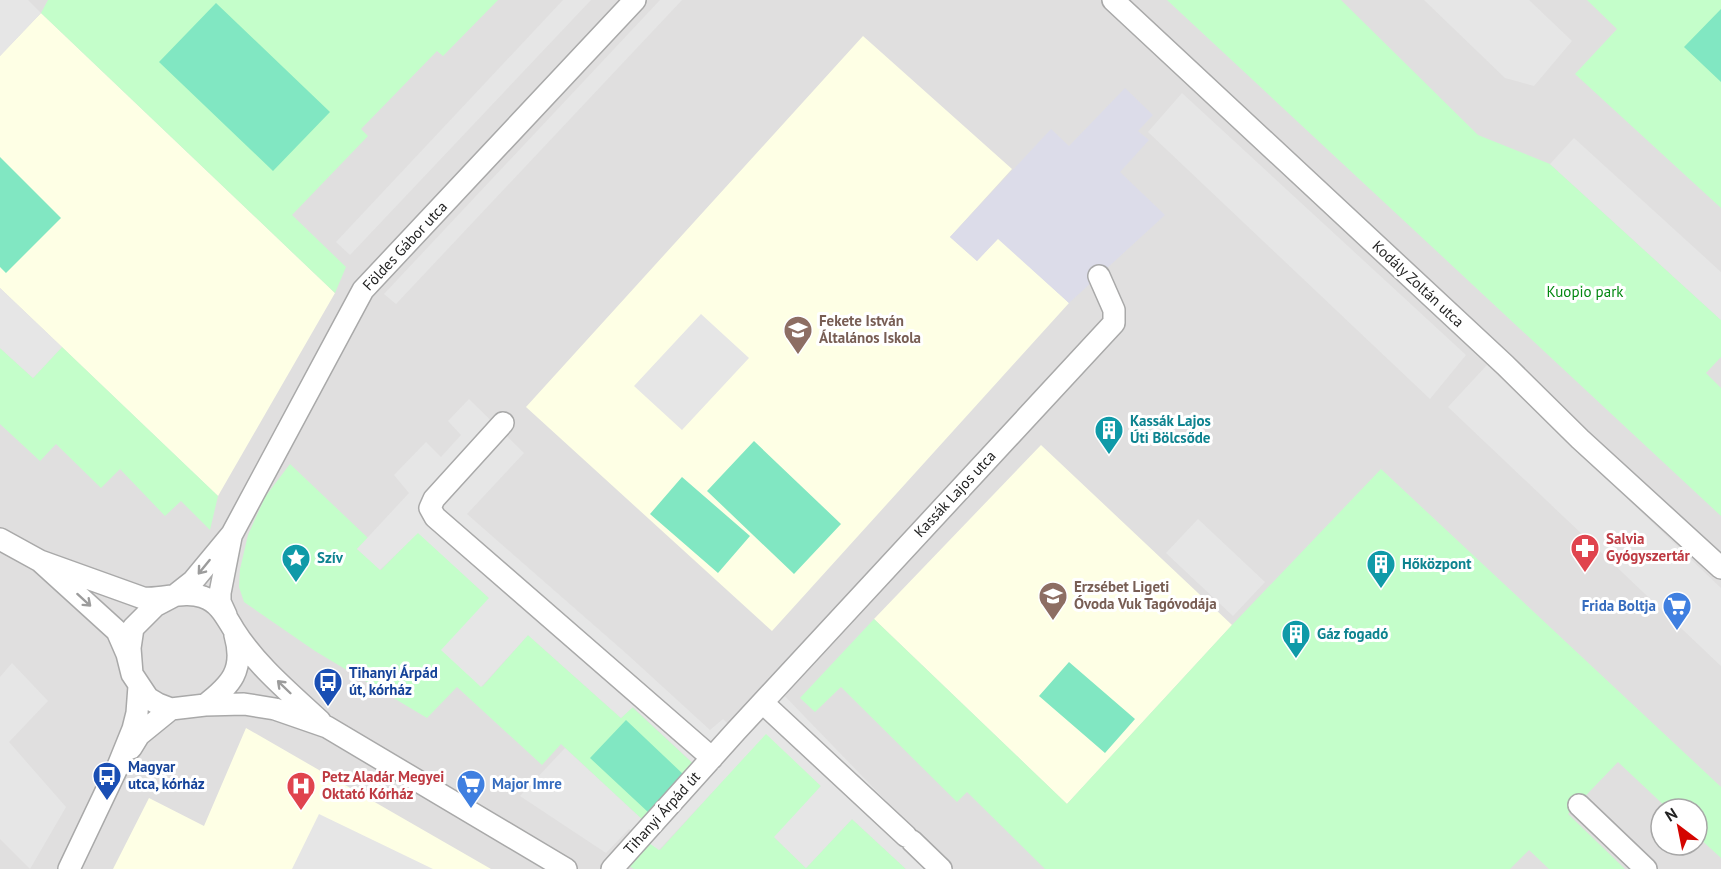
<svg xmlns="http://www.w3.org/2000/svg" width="1721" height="869" font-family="'PT Sans',sans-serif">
<rect width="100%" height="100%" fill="#f3efe8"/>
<path fill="#e0dfdf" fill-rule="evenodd" d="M0 0H1721V869H0ZM1661 809H1697V845H1661Z"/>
<path fill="#feffe5" d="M41 13 335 293 218 496 0 288V56Z
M863 36 1012 169 950 237 977 261 998 238 1069 303 772 631 526 407Z
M1041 445 1232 625 1067 804 874 619Z
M246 728 491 869H113L149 798 204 826Z"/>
<path fill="#c4feca" d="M48 0H498L443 56 437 51 361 129 368 136 292 215 346 267 335 293 41 13Z
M1167 0H1341L1478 135 1550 164 1721 320V357L1706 373 1721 388V516Z
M1587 0H1721V208L1575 74 1617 29Z
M62 347 218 496 210 530 181 501 165 516 120 469 101 488 56 444 40 461 0 424V348L33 378Z
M290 464 368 538 357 549 381 570 418 532 489 598 482 687 528 635 621 718 632 707 698 768 647 824 561 744 542 765 457 687 427 718 315 651 244 602 239 587 240 569 248 535 265 497Z
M1381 469 1721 787V858L1697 836V809H1668L1618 762 1568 814 1625 869H1549L1529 850 1510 869H1045L967 792 957 802 841 687 815 712 800 698 874 619 1067 804 1232 625Z
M766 733 821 786 775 838 806 868 852 819 906 869H634L627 865 648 842 660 850Z"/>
<path fill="#81e7c2" d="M216 3 330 112 273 171 159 62Z
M1721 9V82L1684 47Z
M0 157 61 218 6 273 0 267Z
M754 441 841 524 794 574 707 491Z
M682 477 750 536 718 573 650 514Z
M1069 662 1135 719 1105 753 1039 696Z
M626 720 684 775 649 813 590 758Z"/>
<path fill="#e6e6e6" d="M0 0H28L41 13 0 56Z
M563 0H591L350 255 336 242Z
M660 0H682L396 304 384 294Z
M1424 0H1529L1572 41 1534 86 1505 78Z
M1182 93 1466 355 1430 399 1148 132Z
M1574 138 1721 272V320L1550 164Z
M0 288 62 347 33 378 0 348Z
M701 314 749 358 682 430 634 386Z
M1487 365 1721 588V666L1448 407Z
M469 399 524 453 467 514 628 655 710 730 723 719 735 731 777 688 952 869H906L852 819 806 868 774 837 821 786 766 734 659 850 629 829 606 853 520 796 565 748 647 824 698 768 633 707 621 718 528 635 481 687 441 650 489 598 418 533 380 570 357 549 409 493 394 475 426 442 441 457 461 435 448 421Z
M1198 519 1265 582 1233 616 1166 553Z
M12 663 48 701 9 742 66 807 30 869 0 839V677Z
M319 814 433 869H292Z"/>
<path fill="#dcdce9" d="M1125 88 1153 115 1138 131 1149 140 1120 172 1165 215 1069 303 998 239 977 261 950 237 1051 129 1069 146Z"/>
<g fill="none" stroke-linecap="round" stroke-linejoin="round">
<g stroke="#a9a9a9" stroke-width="24">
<path id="minor" d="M1113 0 1505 365 1580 439 1721 568
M503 423 434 499 430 508 435 517 712 758
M0 539 40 561 143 598C163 600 184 590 203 597 219 602 226 617 234 630 256 665 290 693 320 721
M40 561 117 631 127 654 132 674 148 698 158 704 171 709 205 705 244 704 275 709 327 727 566 869
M226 615 220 602V593L231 537
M132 674 130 648 133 628 155 606 174 596 193 581 232 534 363 290 635 0
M763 703 906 836
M205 705C231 685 245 670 235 635
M131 748 139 735 171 709
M1579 805 1646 869
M912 841 941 869
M69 869 118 766 133 729 137 713 139 686
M612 869 736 731 1114 323V310L1099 276"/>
</g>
<use href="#minor" stroke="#fff" stroke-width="21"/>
</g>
<defs><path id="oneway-shaft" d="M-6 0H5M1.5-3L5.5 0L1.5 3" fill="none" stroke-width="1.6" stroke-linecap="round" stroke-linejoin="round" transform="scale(1.5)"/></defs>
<g stroke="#9c9c9c">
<use href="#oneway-shaft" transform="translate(204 567) rotate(129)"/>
<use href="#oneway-shaft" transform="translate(84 600) rotate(42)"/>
<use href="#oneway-shaft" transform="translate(284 687) rotate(-136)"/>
</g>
<defs>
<g id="school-pin" transform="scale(1.5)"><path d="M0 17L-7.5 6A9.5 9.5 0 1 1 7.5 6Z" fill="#8d6e63" stroke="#fff"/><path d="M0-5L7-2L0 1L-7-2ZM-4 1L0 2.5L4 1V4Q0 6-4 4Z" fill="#fff"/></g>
<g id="building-pin" transform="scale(1.5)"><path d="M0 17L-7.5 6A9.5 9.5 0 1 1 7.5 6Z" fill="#0f9aa8" stroke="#fff"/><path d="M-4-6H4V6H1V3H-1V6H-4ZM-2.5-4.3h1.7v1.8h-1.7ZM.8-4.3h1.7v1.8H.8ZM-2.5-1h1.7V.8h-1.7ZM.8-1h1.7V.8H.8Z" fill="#fff"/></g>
<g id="pharmacy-pin" transform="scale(1.5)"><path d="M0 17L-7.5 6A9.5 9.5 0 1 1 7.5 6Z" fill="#e0444e" stroke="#fff"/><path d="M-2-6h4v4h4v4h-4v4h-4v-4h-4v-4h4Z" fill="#fff"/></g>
<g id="sight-pin" transform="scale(1.5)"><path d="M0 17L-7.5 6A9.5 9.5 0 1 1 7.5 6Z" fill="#0f9aa8" stroke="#fff"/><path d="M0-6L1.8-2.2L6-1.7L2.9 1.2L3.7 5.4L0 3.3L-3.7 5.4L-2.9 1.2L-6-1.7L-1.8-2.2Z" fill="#fff"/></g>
<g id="supermarket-pin" transform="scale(1.5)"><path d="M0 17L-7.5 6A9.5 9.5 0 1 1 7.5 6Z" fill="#3f7fe0" stroke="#fff"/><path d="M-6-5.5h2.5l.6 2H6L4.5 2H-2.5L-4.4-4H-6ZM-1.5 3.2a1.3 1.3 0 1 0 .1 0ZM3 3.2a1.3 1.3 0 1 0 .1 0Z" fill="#fff"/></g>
<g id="bus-pin" transform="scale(1.5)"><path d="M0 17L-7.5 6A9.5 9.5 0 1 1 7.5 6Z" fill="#1a4fb4" stroke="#fff"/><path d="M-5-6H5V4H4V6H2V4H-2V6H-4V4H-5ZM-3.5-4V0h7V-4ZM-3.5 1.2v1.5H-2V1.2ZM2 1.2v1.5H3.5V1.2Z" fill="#fff"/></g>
<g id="hospital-pin" transform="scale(1.5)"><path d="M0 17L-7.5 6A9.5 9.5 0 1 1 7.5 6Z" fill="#e0444e" stroke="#fff"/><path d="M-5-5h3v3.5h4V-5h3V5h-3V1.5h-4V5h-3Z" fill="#fff"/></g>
</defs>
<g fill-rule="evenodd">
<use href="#school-pin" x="798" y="330"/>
<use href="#building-pin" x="1109" y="430"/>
<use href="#pharmacy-pin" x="1585" y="548"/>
<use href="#sight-pin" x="296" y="558"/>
<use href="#building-pin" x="1381" y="564"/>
<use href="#school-pin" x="1053" y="596"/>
<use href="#supermarket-pin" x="1677" y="606"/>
<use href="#building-pin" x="1296" y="634"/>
<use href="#bus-pin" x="328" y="682"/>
<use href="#bus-pin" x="107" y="776"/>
<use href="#supermarket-pin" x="471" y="784"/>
<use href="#hospital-pin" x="301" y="786"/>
</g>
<g text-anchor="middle" stroke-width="6" stroke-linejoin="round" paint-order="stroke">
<g font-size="15" fill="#222" stroke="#fff">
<text transform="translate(405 246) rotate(-47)" y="5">Földes Gábor utca</text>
<text transform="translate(1418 284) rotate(43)" y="5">Kodály Zoltán utca</text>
<text transform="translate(955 494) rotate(-47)" y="5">Kassák Lajos utca</text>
<text transform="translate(662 813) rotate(-48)" y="5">Tihanyi Árpád út</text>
</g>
<g font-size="15" fill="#038811" stroke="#fff">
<text x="1585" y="297">Kuopio park</text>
</g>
<g font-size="15" font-weight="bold" fill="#785e54" stroke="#fff" text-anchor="start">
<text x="819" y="326">Fekete István<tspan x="819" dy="17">Általános Iskola</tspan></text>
<text x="1074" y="592">Erzsébet Ligeti<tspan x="1074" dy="17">Óvoda Vuk Tagóvodája</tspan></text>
</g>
<g font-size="15" font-weight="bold" fill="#0d838f" stroke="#fff" text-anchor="start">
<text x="1130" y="426">Kassák Lajos<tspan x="1130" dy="17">Úti Bölcsőde</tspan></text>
<text x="317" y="563">Szív</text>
<text x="1402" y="569">Hőközpont</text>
<text x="1317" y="639">Gáz fogadó</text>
</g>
<g font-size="15" font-weight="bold" fill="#be3a42" stroke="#fff" text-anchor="start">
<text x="1606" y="544">Salvia<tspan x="1606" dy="17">Gyógyszertár</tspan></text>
<text x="322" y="782">Petz Aladár Megyei<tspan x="322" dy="17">Oktató Kórház</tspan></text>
</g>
<g font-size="15" font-weight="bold" fill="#366cbe" stroke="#fff" text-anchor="end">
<text x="1656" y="611">Frida Boltja</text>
<text x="492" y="789" text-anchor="start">Major Imre</text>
</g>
<g font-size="15" font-weight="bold" fill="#164399" stroke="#fff" text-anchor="start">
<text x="349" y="678">Tihanyi Árpád<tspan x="349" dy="17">út, kórház</tspan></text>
<text x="128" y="772">Magyar<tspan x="128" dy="17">utca, kórház</tspan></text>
</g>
</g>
<g transform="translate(1679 827) rotate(328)"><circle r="28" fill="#ffffff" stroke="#a7a7a7" stroke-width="1.5"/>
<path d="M0-4.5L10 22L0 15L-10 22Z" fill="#d40500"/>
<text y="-9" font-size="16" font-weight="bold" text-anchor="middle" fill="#222222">N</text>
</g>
</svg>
